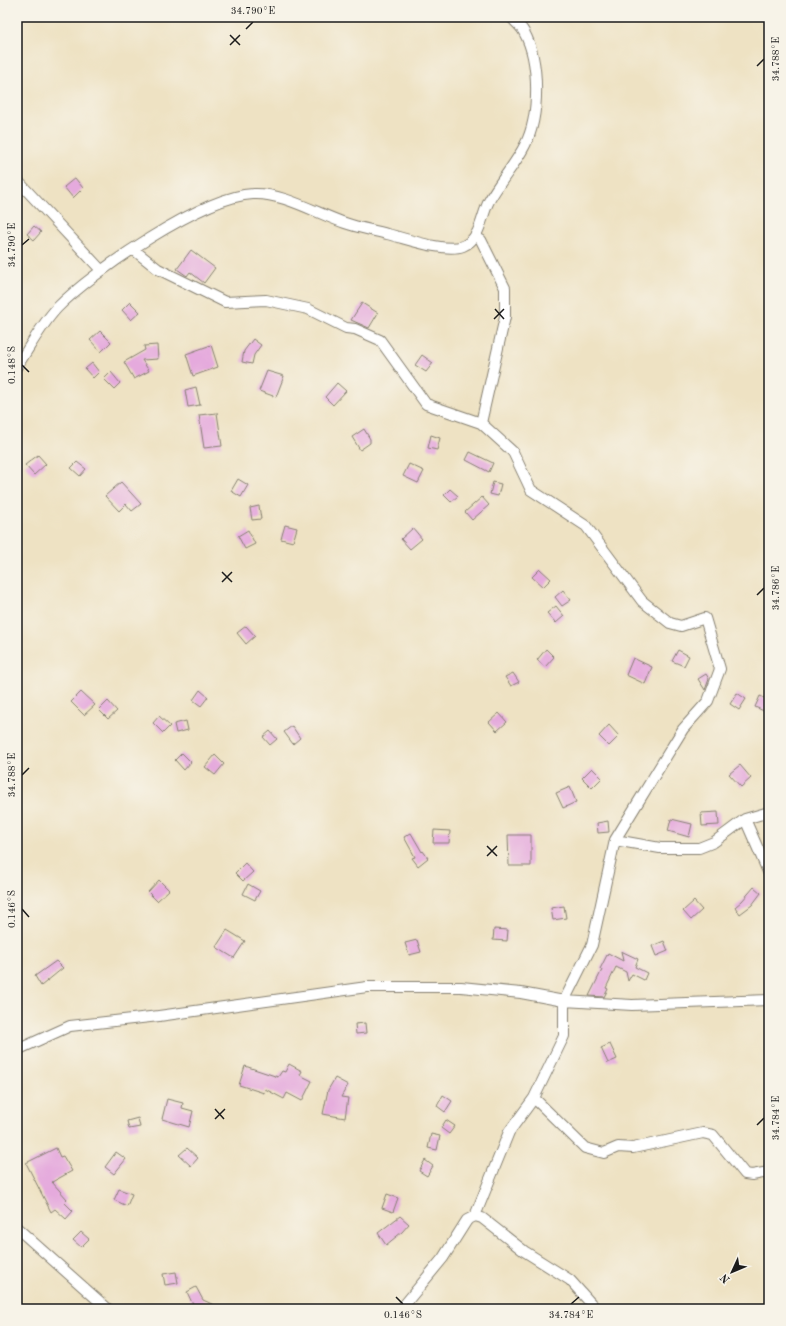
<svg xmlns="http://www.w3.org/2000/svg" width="786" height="1326" font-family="'Old Standard TT',serif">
<rect width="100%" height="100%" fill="#f7f3e8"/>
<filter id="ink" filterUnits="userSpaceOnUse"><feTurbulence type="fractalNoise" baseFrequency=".025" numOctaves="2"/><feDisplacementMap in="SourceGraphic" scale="8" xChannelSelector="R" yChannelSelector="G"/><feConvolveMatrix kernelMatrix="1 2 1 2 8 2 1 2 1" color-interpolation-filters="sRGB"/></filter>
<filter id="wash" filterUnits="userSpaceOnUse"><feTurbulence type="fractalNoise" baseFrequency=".012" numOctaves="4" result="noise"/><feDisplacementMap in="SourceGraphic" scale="16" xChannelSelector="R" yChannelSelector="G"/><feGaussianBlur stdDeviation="0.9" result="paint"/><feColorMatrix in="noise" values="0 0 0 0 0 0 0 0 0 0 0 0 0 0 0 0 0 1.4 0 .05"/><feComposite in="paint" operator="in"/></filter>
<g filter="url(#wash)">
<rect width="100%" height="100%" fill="#eee2c3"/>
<g id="blocks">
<path fill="#e5aadd" d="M75 178 83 188 73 198 64 187Z
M34 226 41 232 34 240 27 234Z
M191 250 215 268 204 283 190 272 187 276 177 269Z
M130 302 140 312 131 320 122 310Z
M362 303 378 313 369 328 351 320Z
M100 331 111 342 101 352 90 340Z
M253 339 261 345 254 355 252 364 242 362 244 351Z
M157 345 158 359 142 360 149 371 134 379 124 362 145 350 144 346Z
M211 345 218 367 193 376 186 354Z
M422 355 433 363 426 372 415 365Z
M92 363 99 372 93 378 85 369Z
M267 371 284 376 276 397 259 391Z
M111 372 120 383 114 389 104 379Z
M337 383 346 391 333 405 325 397Z
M196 387 200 405 188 407 185 390Z
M217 413 222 446 204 448 199 415Z
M364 429 370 439V443L360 450 352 437Z
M431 435 440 438 437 450 428 448Z
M470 452 493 463 489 472 466 460Z
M38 455 46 464 34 475 25 465Z
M77 462 86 469 80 476 71 468Z
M409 464 424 471 418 483 403 476Z
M238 479 248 485 241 497 231 491Z
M121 482 141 504 132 511 126 504 119 511 105 496Z
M493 482 501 484 498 496 490 494Z
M450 489 458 496 451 502 444 495Z
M482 497 489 505 472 520 465 512Z
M259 506 261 519 252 520 250 508Z
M285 525 297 528 293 542 281 539Z
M413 528 422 539 410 549 401 539Z
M248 530 255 544 245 549 238 536Z
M540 569 551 579 543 587 532 577Z
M563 590 571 600 562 606 555 597Z
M556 606 564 616 556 623 547 613Z
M246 626 255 636 246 644 237 633Z
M546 649 554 657 545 667 537 660Z
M678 650 689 656 684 666 672 661Z
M633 658 652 667 645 684 626 675Z
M513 673 519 682 511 686 505 677Z
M706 674 709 679 705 690 698 679Z
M200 690 208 697 201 706 193 700Z
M81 692 95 705 84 715 71 702Z
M737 693 746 699 739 710 730 704Z
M760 696 769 700 766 712 755 707Z
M108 701 117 711 108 719 99 710Z
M499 713 507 722 497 731 489 722Z
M159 716 170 726 163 733 153 723Z
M186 721 188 730 176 733 174 724Z
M609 725 619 736 609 746 599 736Z
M292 726 300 738 293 744 284 732Z
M270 731 277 739 270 745 263 737Z
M182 753 191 762 184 770 175 760Z
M215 755 224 764 215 775 205 767Z
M740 765 751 778 741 787 729 774Z
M592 768 602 778 592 788 582 778Z
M570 787 576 802 563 808 556 793Z
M718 812 719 825 702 826 701 813Z
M671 819 692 824 689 837 668 831Z
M608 821 609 832 598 833 597 823Z
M434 830 450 831 449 843H433Z
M411 833 422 852 423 851 428 858 418 866 412 858 415 857 404 837Z
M508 835H531V866H509Z
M245 863 253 872 243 881 235 873Z
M159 880 169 890 157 901 148 892Z
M248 884 260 891 255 900 243 894Z
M754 887 761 893 752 905 740 914 735 907 742 901Z
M694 901 702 910 691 920 683 911Z
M564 906 566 918 553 920 551 908Z
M494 929 508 930 507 941 493 940Z
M227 930 245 941 234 958 216 947Z
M417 940 421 952 409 955 405 943Z
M664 941 668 951 656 956 652 946Z
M621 951 638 959 635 967 647 973 644 980 632 974 628 981 626 972 616 967 606 988 608 989 604 997 589 996 602 970 600 969 608 953 623 961Z
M56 961 63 968 41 986 35 976Z
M365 1023 366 1033 356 1034 355 1024Z
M610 1044 617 1059 608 1063 601 1048Z
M289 1064 302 1071 300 1075 312 1081 302 1101 287 1093 284 1099 265 1089 264 1093 239 1085 245 1066 278 1077 282 1071 285 1072Z
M335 1078 348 1085 341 1097 348 1098 345 1118 323 1114 328 1090Z
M443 1095 452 1101 445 1112 437 1106Z
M167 1099 183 1103 182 1108 193 1111 189 1127 162 1119Z
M138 1118 140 1127 129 1129 127 1121Z
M446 1120 455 1126 449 1134 441 1128Z
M431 1134 440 1136 437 1150 428 1148Z
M56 1148 60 1157 63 1156 72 1171 52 1182 67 1199 64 1202 73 1211 66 1219 55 1209 51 1212 26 1163Z
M187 1148 198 1158 191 1166 179 1155Z
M116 1152 126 1159 114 1174 105 1167Z
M425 1160 433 1166 427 1176 419 1171Z
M119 1189 132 1194 127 1206 114 1200Z
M387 1194 398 1198 393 1212 382 1208Z
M400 1216 409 1224 402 1232 386 1245 378 1233Z
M81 1232 89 1239 81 1247 73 1240Z
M176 1272 178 1283 165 1285 163 1274Z
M196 1287 203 1300 223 1309H195L187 1292Z"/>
</g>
</g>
<g filter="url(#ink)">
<use href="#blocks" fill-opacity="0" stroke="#857f70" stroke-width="1"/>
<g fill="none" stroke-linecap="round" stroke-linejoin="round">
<g stroke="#857f70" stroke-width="12">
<path id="minor" d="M17 180 101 270
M134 250 158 269 225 302 266 300 308 309 346 328 355 329 380 340 426 404 481 423 513 452 531 490 586 526 642 601 670 623 681 626 705 618 720 669 708 701 683 729 615 840 592 945 564 1001V1036L534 1098 509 1132 475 1216
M17 366C30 347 41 325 57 308 92 272 203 196 253 194 281 192 318 214 345 223 359 228 373 230 387 234 405 238 445 253 463 246 481 239 481 216 489 201 500 181 515 165 525 145 540 116 540 61 524 32 521 26 515 22 511 17
M481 423 505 317V288L481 240
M745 819 769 874
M615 840 660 848H699L714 842 745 819 769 812
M17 1050 70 1026 159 1016 367 987H461L521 993 564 1001 632 1005 769 1000
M534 1098 585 1148 604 1153 618 1147 633 1148 703 1133 713 1135 745 1174 752 1175 769 1172
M17 1228 108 1309
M401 1309 443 1258 467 1220 475 1216 482 1218 524 1251 570 1280 596 1309"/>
</g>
<use href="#minor" stroke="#fff" stroke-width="10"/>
</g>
</g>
<path fill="none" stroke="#1c1c1c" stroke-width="1.5" d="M246 29 253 22M230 35 240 45M230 45 240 35M757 66 764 59M22 245 29 239M495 309 504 319M494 319 504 309M22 365 29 372M222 572 232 582M222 582 232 572M757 595 764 588M22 775 29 768M487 846 497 856M487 856 497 846M22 909 29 917M215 1109 224 1119M215 1119 225 1109M757 1125 764 1118M396 1297 403 1304M571 1304 579 1297"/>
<rect width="786" height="1326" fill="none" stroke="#f7f3e8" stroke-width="44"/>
<g transform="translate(732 1272) rotate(226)" stroke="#f7f3e8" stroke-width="3" paint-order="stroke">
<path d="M0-3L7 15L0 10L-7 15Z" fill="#1c1c1c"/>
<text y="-6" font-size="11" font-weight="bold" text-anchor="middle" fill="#1c1c1c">N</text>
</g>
<rect x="22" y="22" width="742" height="1282" fill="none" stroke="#1c1c1c" stroke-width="1.5"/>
<g font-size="10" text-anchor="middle" fill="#1c1c1c">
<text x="253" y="14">34.790°E</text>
<text transform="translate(775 59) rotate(-90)" y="4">34.788°E</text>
<text transform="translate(11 245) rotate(-90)" y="4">34.790°E</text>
<text transform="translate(11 365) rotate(-90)" y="4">0.148°S</text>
<text transform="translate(775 588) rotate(-90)" y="4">34.786°E</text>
<text transform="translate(11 775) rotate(-90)" y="4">34.788°E</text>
<text transform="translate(11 909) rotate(-90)" y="4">0.146°S</text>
<text transform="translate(775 1118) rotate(-90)" y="4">34.784°E</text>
<text x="403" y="1318">0.146°S</text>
<text x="571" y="1318">34.784°E</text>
</g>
</svg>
